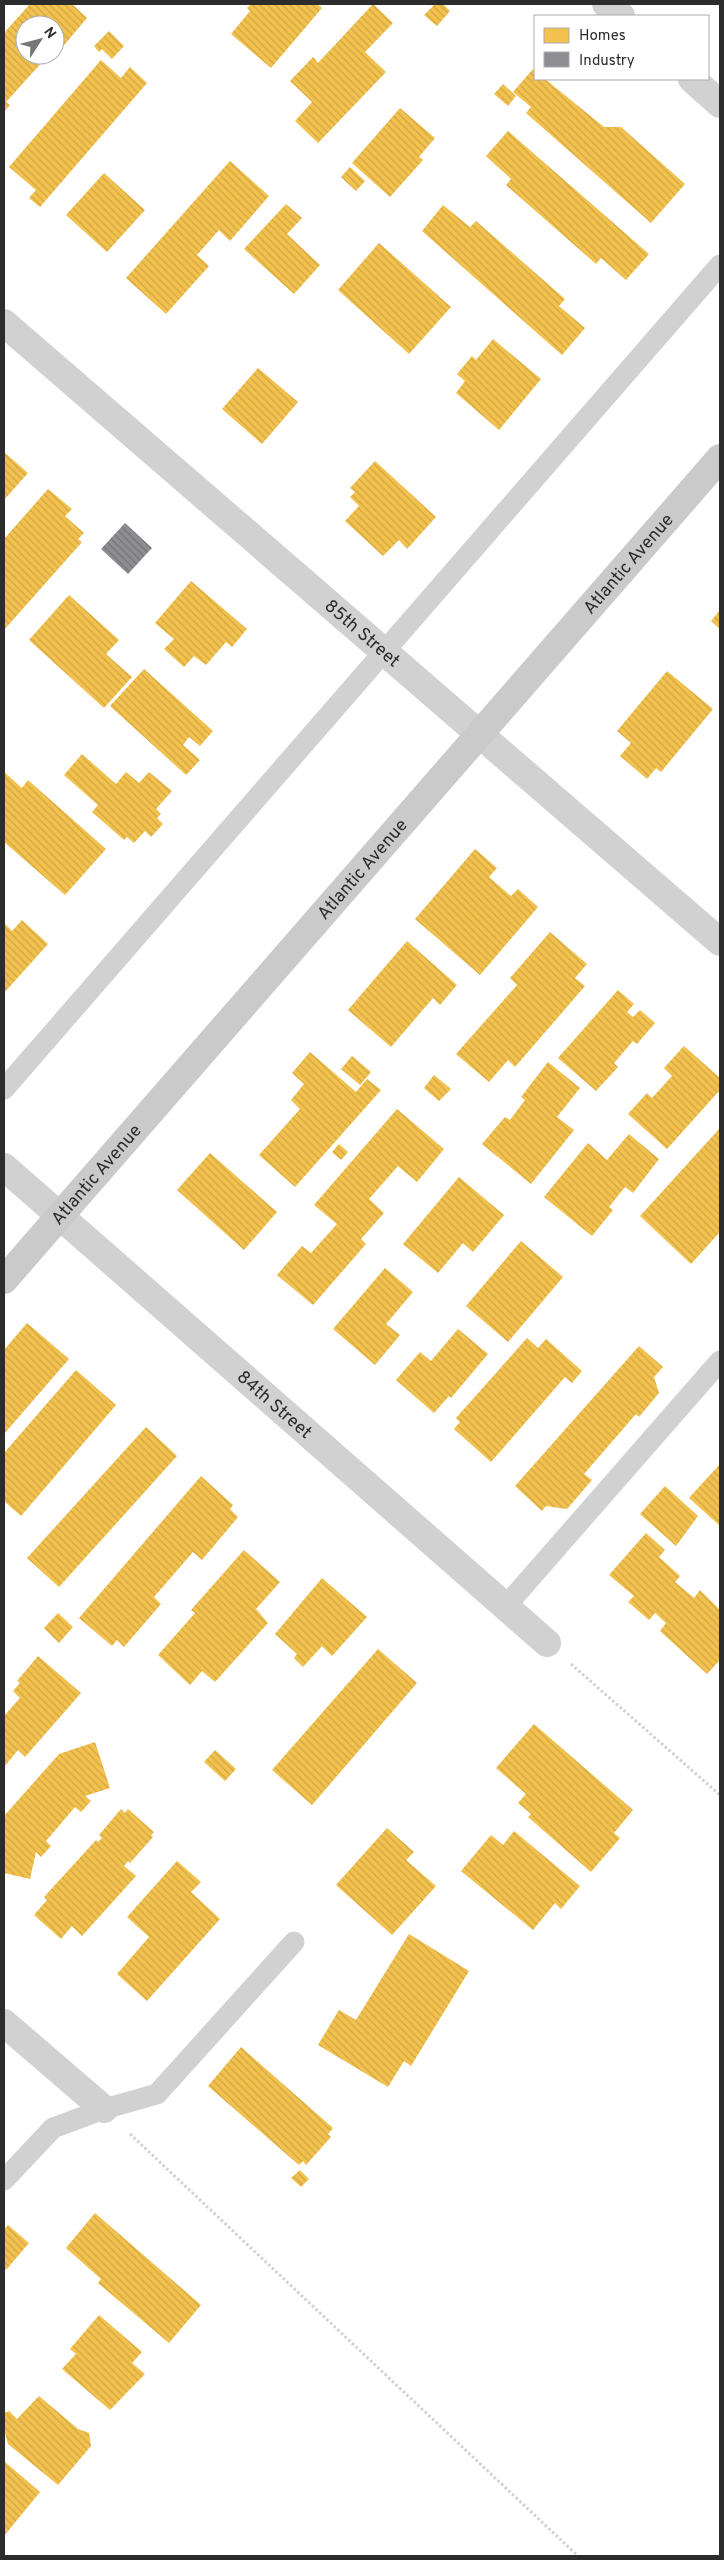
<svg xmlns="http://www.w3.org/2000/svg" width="724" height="2560" font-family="Overpass,sans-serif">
<defs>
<pattern id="homes-back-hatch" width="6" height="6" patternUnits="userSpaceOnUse" patternTransform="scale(1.25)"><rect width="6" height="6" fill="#f2c14e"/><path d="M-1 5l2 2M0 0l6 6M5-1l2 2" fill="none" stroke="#d0a644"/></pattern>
<pattern id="industry-back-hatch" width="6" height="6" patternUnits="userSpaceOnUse" patternTransform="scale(1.25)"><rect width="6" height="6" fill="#8d8d92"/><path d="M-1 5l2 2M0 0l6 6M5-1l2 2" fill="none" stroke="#737377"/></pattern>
</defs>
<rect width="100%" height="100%" fill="#fff"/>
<path fill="url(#homes-back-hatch)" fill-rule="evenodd" d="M30 4H72L87 18 49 63 45 59 6 102 10 105 4 112V33ZM25 25H55V55H25Z
M251 4H320L318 5 322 8 271 68 231 34 250 11 247 8Z
M373 4 393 23 365 52 386 72 318 143 295 121 312 102 290 81 313 57 318 63Z
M435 4H443L450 11 437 26 424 15Z
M109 31 124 46 112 59 102 49 99 52 94 46Z
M101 60 121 78 130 67 147 83 40 207 29 198 36 190 9 167Z
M533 69 535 71V79H545L604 127H621L685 184 651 223 526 113 531 107 513 92Z
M503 84 516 96 508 106 494 94Z
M400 108 435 138 419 157 423 160 390 197 352 163Z
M508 131 649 254 626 280 601 258 596 264 506 185 511 179 486 156Z
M230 161 269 196 230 241 219 230 197 255 209 266 166 314 126 278Z
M350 167 365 181 356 191 341 177Z
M104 173 145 210 107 252 66 215Z
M286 204 302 218 287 234 320 265 294 294 244 249Z
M443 205 470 227 476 221 565 299 559 306 585 328 562 355 422 231Z
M379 243 451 307 409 354 338 290Z
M493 339 541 379 499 430 456 393 465 381 457 374 472 356 476 360Z
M258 368 298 402 262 444 222 409Z
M4 452 28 473 4 500Z
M375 461 436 517 407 549 399 540 383 556 345 521 359 506 350 497 355 492 350 488Z
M48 489 72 509 65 516 84 533 78 539 82 542 4 630V539Z
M191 581 247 629 232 647 226 642 206 665 194 656 184 667 164 649 174 639 155 623Z
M69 595 119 640 106 654 132 677 104 708 29 640Z
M720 610V629L711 621Z
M144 669 213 731 200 746 189 737 183 745 200 760 186 775 110 706Z
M667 671 713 709 661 772 656 768 647 779 620 756 631 743 617 731Z
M82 754 116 784 126 772 139 783 149 772 172 791 156 809 161 814 157 818 163 824 151 837 145 831 134 843 127 837 124 840 92 812 98 805 64 775Z
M4 772 22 788 28 780 106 849 65 895 4 842Z
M475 849 497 868 489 877 511 896 518 889 538 907 480 975 415 919Z
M22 920 48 944 4 993V923L12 931Z
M550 932 587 964 575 978 585 986 515 1067 508 1060 489 1082 456 1054 517 985 510 978Z
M407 941 457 985 440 1005 433 998 391 1047 348 1010Z
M618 990 634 1004 627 1012 633 1017 640 1010 655 1023 637 1044 633 1041 614 1063 618 1067 596 1091 558 1058Z
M684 1046 720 1078V1090L667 1149 628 1114 647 1093 652 1098 672 1076 664 1068Z
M310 1052 356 1092 367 1079 381 1090 295 1187 259 1155 300 1109 291 1100 304 1084 292 1073Z
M352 1056 371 1072 360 1085 341 1069Z
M548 1062 580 1088 557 1117 574 1130 531 1184 482 1144 505 1117 510 1120 525 1100 521 1097Z
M434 1075 451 1089 439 1101 424 1088Z
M397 1109 444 1149 417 1182 398 1166 369 1199 384 1213 361 1239 366 1244 313 1305 277 1275 302 1246 311 1253 337 1224 314 1205Z
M720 1128V1232L691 1264 640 1216Z
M629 1134 659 1159 633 1193 625 1187 609 1207 613 1210 592 1236 544 1197 588 1143 607 1160Z
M339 1144 348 1152 341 1160 332 1152Z
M210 1153 277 1212 244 1250 177 1190Z
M459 1177 504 1215 473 1252 463 1243 438 1273 403 1244Z
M521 1241 563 1277 508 1342 466 1306Z
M385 1268 413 1292 386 1324 400 1335 375 1365 333 1329Z
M27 1323 69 1359 4 1434V1350Z
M458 1329 488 1354 451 1398 449 1396 434 1413 396 1380 420 1352 431 1361Z
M527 1338 538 1348 546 1339 582 1371 572 1383 565 1377 491 1462 454 1429 460 1422 456 1418Z
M639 1346 663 1367 654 1377 659 1393 639 1417 636 1414 584 1474 592 1480 567 1509 546 1506 542 1511 515 1486Z
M76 1370 116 1405 21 1516 4 1501V1453Z
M146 1427 177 1456 59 1587 27 1558Z
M720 1464V1526L689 1498Z
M201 1476 233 1505 230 1509 238 1517 202 1560 193 1552 154 1597 161 1604 124 1647 117 1640 112 1646 79 1618Z
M665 1486 698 1516 676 1546 640 1514Z
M646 1533 665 1550 659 1557 680 1576 675 1582 694 1598 700 1590 720 1610V1663L719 1661 707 1674 660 1631 666 1623 655 1613 649 1620 628 1602 634 1596 609 1575Z
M244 1550 280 1582 256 1609 268 1623 215 1682 202 1671 190 1685 158 1655 195 1613 191 1610Z
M322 1578 367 1617 332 1656 322 1646 303 1667 294 1658 297 1654 275 1634Z
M58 1613 73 1627 59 1643 44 1628Z
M378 1649 417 1683 312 1805 272 1770Z
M38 1656 81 1693 25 1757 18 1750 4 1767V1716L20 1698 13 1691 20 1683 17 1681Z
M534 1724 633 1810 614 1833 620 1838 591 1872 528 1817 531 1814 518 1803 526 1794 496 1768Z
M95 1742 110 1788 85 1796 91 1801 81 1812 75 1807 46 1841 51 1846 41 1857 36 1852 30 1879 4 1873V1816L59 1754Z
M215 1750 236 1769 225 1781 204 1762Z
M121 1809 125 1813 128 1809 154 1832 151 1835 153 1837 130 1863 128 1861 124 1866 136 1876 82 1936 72 1926 61 1939 34 1915 47 1900 44 1897 96 1840 98 1842 102 1838 99 1835Z
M387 1828 414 1852 406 1860 436 1886 392 1935 336 1885Z
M514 1831 580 1886 561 1909 555 1903 533 1930 461 1871 491 1835 503 1845Z
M177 1861 201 1882 191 1892 220 1919 147 2001 117 1974 149 1937 127 1917Z
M409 1934 469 1971 411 2066 404 2061 388 2087 318 2045 339 2010 356 2020Z
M241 2047 333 2128 328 2134 331 2137 306 2165 303 2161 299 2165 208 2086Z
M300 2170 309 2179 301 2187 291 2178Z
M95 2213 201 2305 169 2343 98 2283 101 2279 66 2248Z
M8 2225 29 2243 6 2270 4 2268V2230Z
M99 2315 142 2352 132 2363 145 2374 110 2410 62 2369 76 2354 70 2349Z
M39 2396 78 2429 89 2433 91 2446 58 2485 8 2444 4 2429V2413L9 2411 17 2419Z
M4 2461 40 2492 4 2536Z"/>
<path fill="url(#industry-back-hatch)" d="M125 523 152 548 128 574 101 549Z"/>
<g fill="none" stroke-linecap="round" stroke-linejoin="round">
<path stroke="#d1d1d1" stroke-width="3" stroke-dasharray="2.5 2.5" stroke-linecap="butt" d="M571 1664 720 1795
M130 2134 578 2556"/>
<path stroke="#d1d1d1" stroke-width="21" d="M4 1089 720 265
M505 1607 720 1361
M4 2180 53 2128 104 2109 157 2094 294 1942"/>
<g stroke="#d1d1d1" stroke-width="28">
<path d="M606 4 621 16"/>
<path d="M692 79 720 104"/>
<path id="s1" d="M4 323 720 942"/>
<path id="s2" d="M4 1167 547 1643"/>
<path d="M4 2023 104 2109"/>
</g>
<path stroke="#cacaca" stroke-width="28" id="s3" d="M4 1280 720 458"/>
</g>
<g text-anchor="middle" stroke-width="5" stroke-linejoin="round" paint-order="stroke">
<g font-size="18" fill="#2c2c2c" stroke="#fff">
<text dy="6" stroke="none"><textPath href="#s3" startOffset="950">Atlantic Avenue</textPath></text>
<text dy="6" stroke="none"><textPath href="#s1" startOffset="474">85th Street</textPath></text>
<text dy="6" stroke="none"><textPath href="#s3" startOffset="545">Atlantic Avenue</textPath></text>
<text dy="6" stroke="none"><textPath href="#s3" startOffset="140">Atlantic Avenue</textPath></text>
<text dy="6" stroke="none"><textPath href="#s2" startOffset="360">84th Street</textPath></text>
</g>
</g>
<rect width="724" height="2560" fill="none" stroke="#2c2c2c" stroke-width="10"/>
<rect x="534" y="15" width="175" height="65" fill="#ffffff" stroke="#ababab"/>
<rect x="544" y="28" width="25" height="15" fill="#f2c14e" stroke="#ababab"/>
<text x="579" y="40" font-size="15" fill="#2c2c2c">Homes</text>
<rect x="544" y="52" width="25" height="15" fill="#8d8d92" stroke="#ababab"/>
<text x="579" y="65" font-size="15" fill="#2c2c2c">Industry</text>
<g transform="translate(40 40) rotate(54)"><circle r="24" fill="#ffffff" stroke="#ababab"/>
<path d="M0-4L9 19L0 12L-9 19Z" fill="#767676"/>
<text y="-8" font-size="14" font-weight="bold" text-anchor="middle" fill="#2c2c2c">N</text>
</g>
</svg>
